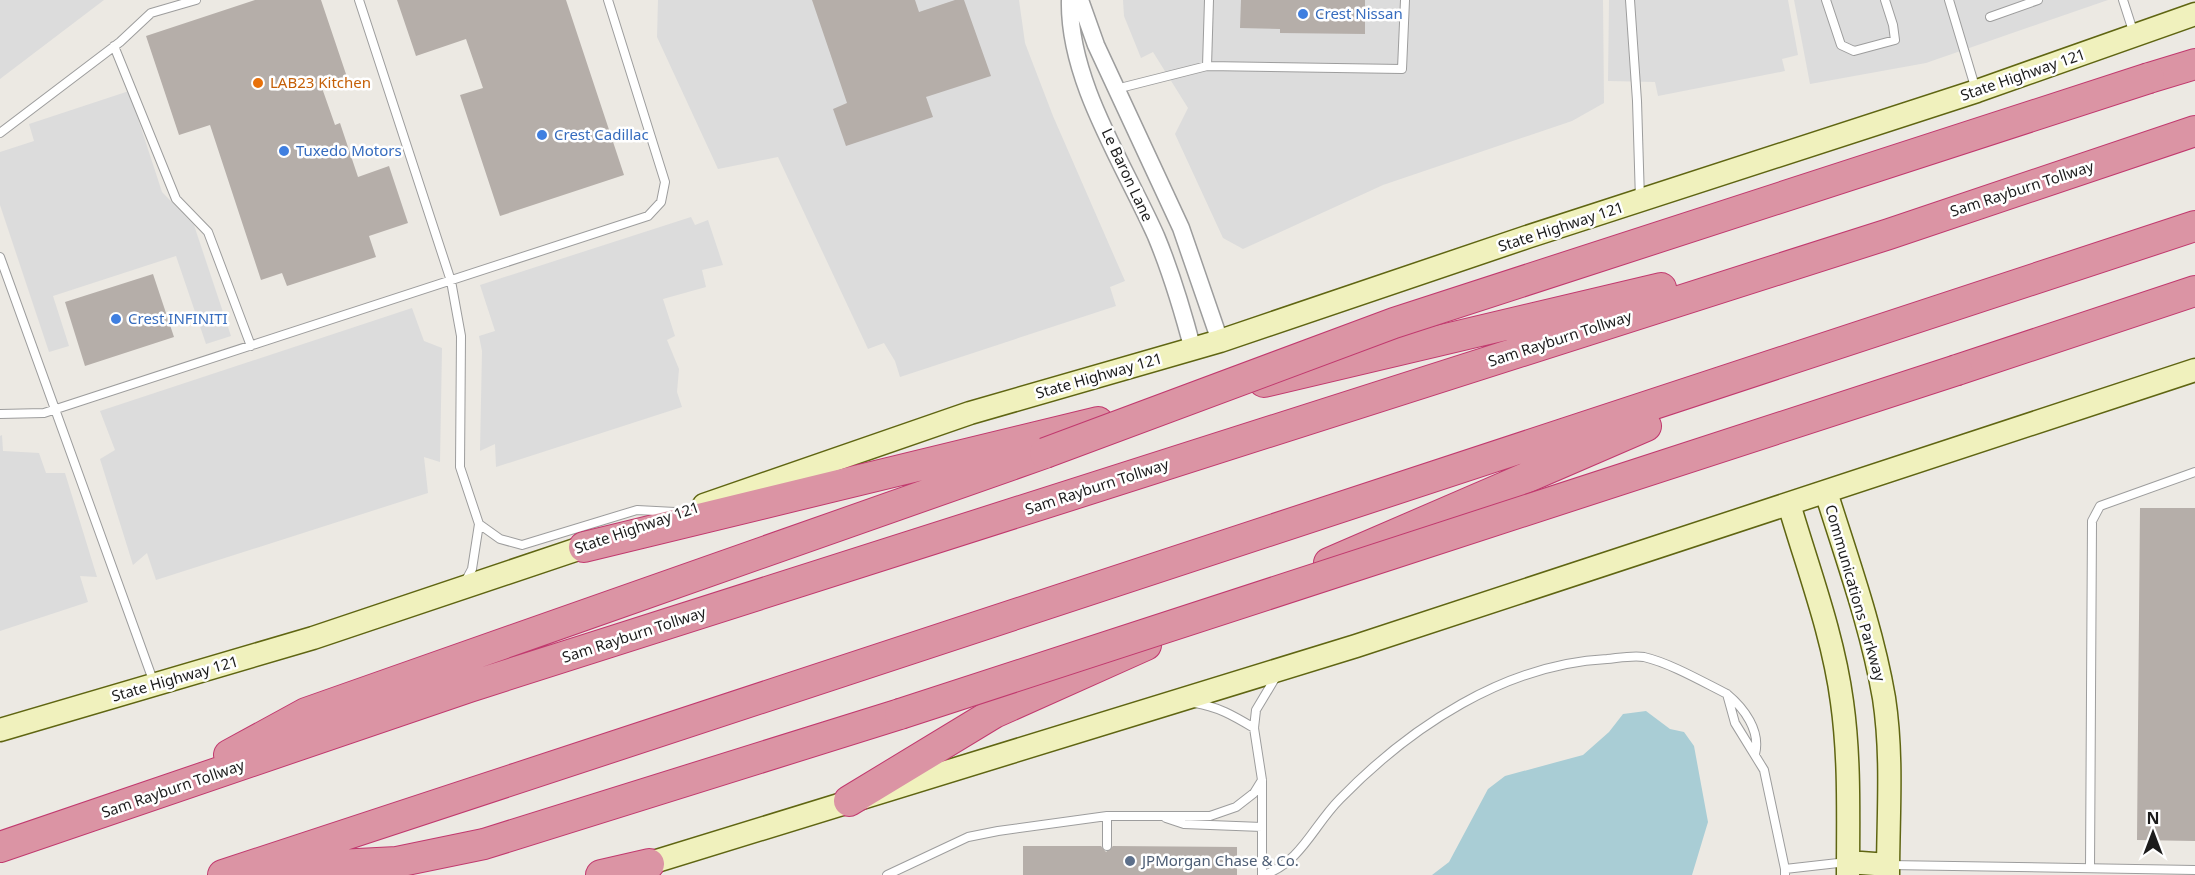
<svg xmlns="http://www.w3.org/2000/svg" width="2195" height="875" font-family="'Noto Sans',sans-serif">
<rect width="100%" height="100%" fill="#ece9e3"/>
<path fill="#dcdcdc" d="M0 0H104L0 79Z
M658 0H1019L1025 43 1053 116 1125 281 1110 287 1116 306 900 377 895 361 884 343 868 349 778 157 718 169 657 37Z
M1123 0H1603L1604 103 1572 121 1383 185 1243 249 1223 238 1175 134 1188 108 1153 52 1141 58 1124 16Z
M1609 0H1788L1798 55 1782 59 1785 71 1658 96 1655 82 1608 81Z
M1794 0H2108L1926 63 1810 84Z
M129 91 162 192 194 225 231 336 206 344 176 256 53 296 69 346 49 352 0 205V152L34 141 29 124Z
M691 217 695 225 708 220 723 265 702 270 706 287 663 299 675 336 667 340 679 369 677 392 682 407 496 467 495 444 480 451 482 351 479 336 495 331 480 285Z
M412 308 424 341 442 348 440 462 424 457 428 493 156 580 147 553 133 565 100 459 115 450 100 411Z
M2 435 3 451 39 453 46 473H65L97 577 80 576 88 602 0 631V436Z"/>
<path fill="#a9cdd5" d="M1646 711 1670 729 1684 732 1694 746 1708 822 1692 875H1432L1449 862 1488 789 1505 776 1583 755 1609 732 1623 714Z"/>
<path fill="#b5aea9" d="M255 0H321L348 80 322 88 335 125 340 123 358 177 389 166 408 223 369 236 376 257 287 286 282 273 261 280 210 125 179 135 146 36Z
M397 0H566L624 175 500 216 460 95 483 88 466 39 416 56Z
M812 0H915L919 12 955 0H964L991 76 926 97 933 117 846 146 833 109 847 103Z
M1241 0H1365V34L1280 33V29L1240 28Z
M153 274 174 337 85 366 65 302Z
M2140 508H2195V841L2137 840Z
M1023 846H1101L1106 852 1113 846 1237 847V875H1023Z"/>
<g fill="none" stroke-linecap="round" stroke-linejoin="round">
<g stroke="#9d9d9d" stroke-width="10">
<path id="lane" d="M359 0 451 281 461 336 460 467 479 524 472 569 465 582
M1630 0 1637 101 1640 200
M1826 0 1841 45 1854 51 1895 40 1893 25 1885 0
M1949 0 1976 90
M2123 0 2134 34
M1990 17 2038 0
M114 46 176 199 208 232 251 346
M1207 66 1209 0
M1116 89 1207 66 1402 69 1405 0
M0 133 120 42 151 13 196 0
M0 257 154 683
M0 414 44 413 648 216 661 202 665 182 608 0
M479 524 500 539 522 545 637 510 675 512
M1727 694 1735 723 1764 770 1785 869
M1194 703C1217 706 1234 716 1254 728
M1107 816V846
M1166 818 1184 824 1262 827
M1889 865 2195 870
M2090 868 2092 521 2100 506 2195 472
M887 875 968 837 998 831 1107 816H1210L1236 807 1254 793 1262 780
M1262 875V780L1254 728 1256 710 1277 675
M1264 875C1302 861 1313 826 1340 799 1410 727 1505 664 1607 659 1618 658 1633 655 1644 657 1670 663 1703 682 1727 694 1744 708 1761 731 1755 754
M1785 875V869L1847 862"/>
</g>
<g stroke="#9d9d9d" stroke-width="19">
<path id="street" d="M1070 0C1068 80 1124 164 1156 236 1171 272 1183 312 1193 350
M1080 0 1096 45 1181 228 1220 341"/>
</g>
<g stroke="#5f6512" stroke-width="25">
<path id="secondary" d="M1826 492C1847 559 1872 628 1884 698 1893 757 1888 816 1888 875
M1789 504C1808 569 1833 634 1842 702 1850 759 1848 817 1848 875
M704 505 970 413 1220 341 1527 237 1977 91 2195 14
M0 730 313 638 599 542
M1848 862 1888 865
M634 868 1356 646 2195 370"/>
</g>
<g stroke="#c1396e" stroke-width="32">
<path id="highway" d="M2149 78 2195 64
M1957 370 2195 291
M1264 382 1661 288
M584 547 1098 422
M1329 563 1646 426
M229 755 306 713 1045 453
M849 801 994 713 1146 645
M0 847 469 687 1889 234 2195 131
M279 868 397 862 484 844 900 714
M223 875 2195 226
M601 875 649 864"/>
</g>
<use href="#lane" stroke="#fff" stroke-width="8"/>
<use href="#street" stroke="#fff" stroke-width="16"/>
<use href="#secondary" stroke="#f0f1bd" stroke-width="22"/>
<use href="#highway" stroke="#db94a4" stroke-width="30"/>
<g stroke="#c1396e" stroke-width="32" stroke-linecap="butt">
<path id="highway-bridge" d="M1045 453 1394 323 2149 78
M900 714 1957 370"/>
</g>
<use href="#highway-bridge" stroke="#db94a4" stroke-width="30"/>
</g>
<g fill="#3f7fe0" stroke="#fff" stroke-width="2">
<circle cx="1303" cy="14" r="6"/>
<circle cx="542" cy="135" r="6"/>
<circle cx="284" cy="151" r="6"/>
<circle cx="116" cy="319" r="6"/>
</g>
<circle fill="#e8710a" stroke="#fff" stroke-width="2" cx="258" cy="83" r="6"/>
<circle fill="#5c6f8a" stroke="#fff" stroke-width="2" cx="1130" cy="861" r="6"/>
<g text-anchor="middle" stroke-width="5" stroke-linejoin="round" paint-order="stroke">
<g font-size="15" fill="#366cbe" stroke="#fff" text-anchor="start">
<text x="1315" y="19">Crest Nissan</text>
<text x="554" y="140">Crest Cadillac</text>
<text x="296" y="156">Tuxedo Motors</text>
<text x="128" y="324">Crest INFINITI</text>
</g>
<g font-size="15" fill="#1c1c1c" stroke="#fff">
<text transform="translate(2023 75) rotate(-19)" y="5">State Highway 121</text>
<text transform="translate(1127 175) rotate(65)" y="5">Le Baron Lane</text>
<text transform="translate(2022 189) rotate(-18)" y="5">Sam Rayburn Tollway</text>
<text transform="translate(1561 227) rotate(-18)" y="5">State Highway 121</text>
<text transform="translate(1560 339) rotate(-18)" y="5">Sam Rayburn Tollway</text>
<text transform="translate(1099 376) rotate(-16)" y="5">State Highway 121</text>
<text transform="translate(1097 487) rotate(-18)" y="5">Sam Rayburn Tollway</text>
<text transform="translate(637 528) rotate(-19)" y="5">State Highway 121</text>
<text transform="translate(1855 593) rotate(74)" y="5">Communications Parkway</text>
<text transform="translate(634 635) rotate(-18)" y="5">Sam Rayburn Tollway</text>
<text transform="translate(175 679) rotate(-16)" y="5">State Highway 121</text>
<text transform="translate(173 789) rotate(-19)" y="5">Sam Rayburn Tollway</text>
</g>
<g font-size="15" fill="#c56008" stroke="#fff" text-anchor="start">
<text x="270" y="88">LAB23 Kitchen</text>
</g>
<g font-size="15" fill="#4e5e75" stroke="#fff" text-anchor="start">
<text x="1142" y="866">JPMorgan Chase &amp; Co.</text>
</g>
</g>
<g transform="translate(2153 833)" stroke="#ffffff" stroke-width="4.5" paint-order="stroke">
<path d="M0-4.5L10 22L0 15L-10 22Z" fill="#1c1c1c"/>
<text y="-9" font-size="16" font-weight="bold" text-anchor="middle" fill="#1c1c1c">N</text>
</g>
</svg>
